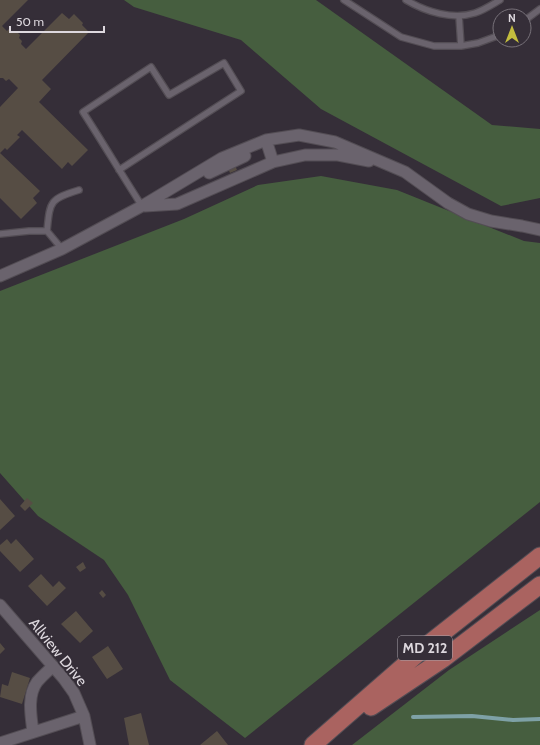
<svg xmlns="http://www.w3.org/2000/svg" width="540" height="745" font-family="Cabin,sans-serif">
<rect width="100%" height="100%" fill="#352e38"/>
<path fill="#465e3f" d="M124 0H316L492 125 540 129V198L501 206 321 109 241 40 134 7Z
M321 176 397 190 524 241 540 243V502L245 738 170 680 128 595 104 560 38 516 0 473V291L184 219 258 185Z
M540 610V745H352L449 670Z"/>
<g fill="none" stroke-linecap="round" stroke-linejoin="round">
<path stroke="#7ea1a6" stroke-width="4" d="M413 717 472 716 513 720 540 719"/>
</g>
<path fill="#564d44" d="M0 0H28L2 26 7 31 9 29 12 32 16 31 20 35 19 38 22 41 21 44 26 49 62 13 69 19 74 14 83 23 82 25 89 32 42 80 51 89 39 102 88 150 72 166 68 162 62 169 22 130 17 135 20 137 7 150 5 148 0 153 40 191 33 198 37 203 21 219 0 198V107L18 88 9 79 6 81 3 78H0Z
M234 163 237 170 230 173 227 166Z
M27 498 33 503 25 511 20 506Z
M0 499 15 516 0 530Z
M7 539 11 544 16 539 34 559 20 572 0 551V545Z
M83 562 86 568 80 572 76 567Z
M41 574 53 587 59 581 66 588 47 606 28 586Z
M102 590 106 595 103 598 99 593Z
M76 611 93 631 80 643 61 624Z
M0 643 5 649 0 654Z
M108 646 123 669 107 679 92 657Z
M12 672 30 678 22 704 0 697 2 684 8 686Z
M141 713 149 745H129L124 718Z
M217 731 228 745H200Z"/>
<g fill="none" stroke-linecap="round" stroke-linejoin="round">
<g stroke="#534d54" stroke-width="8">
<path id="lane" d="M344 0 401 37 434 46H461L478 43 500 35
M406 0C426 12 453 20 475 13 484 10 493 4 500 0
M459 16 461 46
M524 21 540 9
M119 170 241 91 224 63 169 95 151 67 83 112C103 143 122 175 142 206
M47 231C50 202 49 199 79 190
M0 234 29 231H47L62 249"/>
</g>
<g stroke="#534d54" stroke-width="13">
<path id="street" d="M266 140 273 162
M209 173 245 156
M145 206 177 204 273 162 305 155H338L369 161
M0 276 62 249 142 206 222 158 266 140 299 135 335 142 405 172 448 203 468 214 491 221 522 226 540 230
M0 605 64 679 74 693 84 716 90 745
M33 732C31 716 27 696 37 682 42 676 48 671 53 666
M0 743 84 716"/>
</g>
<g stroke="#534d54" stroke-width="19">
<path id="primary" d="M371 707 443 659 540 585
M313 745 431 642 540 556"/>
</g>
<use href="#lane" stroke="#6a636d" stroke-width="5.5"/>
<use href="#street" stroke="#6a636d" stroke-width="11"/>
<use href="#primary" stroke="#aa6360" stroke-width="17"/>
</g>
<g text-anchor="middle" stroke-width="3.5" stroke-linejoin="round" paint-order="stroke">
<rect fill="#352e38" stroke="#aba5ac" stroke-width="1" x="398" y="636" width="54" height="24" rx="3"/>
<g font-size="14" font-weight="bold" fill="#ddd8de">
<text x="425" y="653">MD 212</text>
</g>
<g font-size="15" fill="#ddd8de" stroke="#352e38">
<text transform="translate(58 652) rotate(51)" y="5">Allview Drive</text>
</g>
</g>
<g transform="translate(512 28)"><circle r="19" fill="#352e38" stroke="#78727a"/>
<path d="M0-3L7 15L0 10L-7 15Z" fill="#c3bd3e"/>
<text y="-6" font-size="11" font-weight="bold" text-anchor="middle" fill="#ddd8de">N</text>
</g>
<path d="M10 26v6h94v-6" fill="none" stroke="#ddd8de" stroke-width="2"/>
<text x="16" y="26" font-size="12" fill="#ddd8de" stroke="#352e38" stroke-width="3" paint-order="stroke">50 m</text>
</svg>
